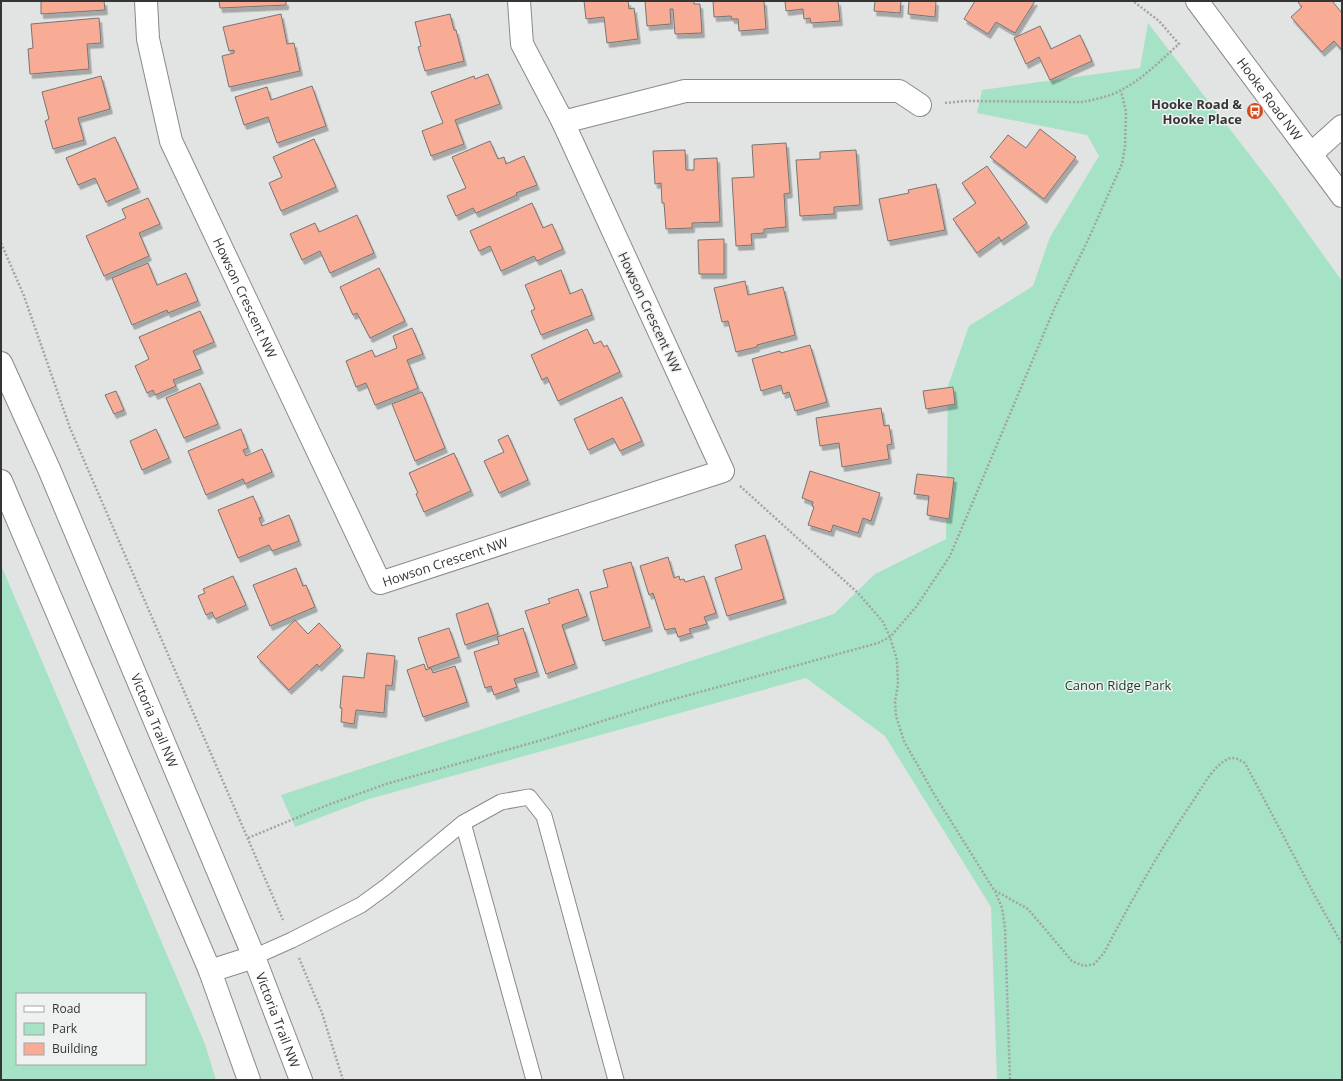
<svg xmlns="http://www.w3.org/2000/svg" width="1343" height="1081" font-family="'Open Sans',sans-serif">
<defs>
<filter id="shadow"><feDropShadow dx="2.5" dy="4.5" stdDeviation="0" flood-color="#0004"/></filter>
</defs>
<rect width="100%" height="100%" fill="#e1e4e2"/>
<path fill="#a6e2c6" fill-rule="evenodd" d="M1148 23 1276 189 1342 281V1080H997L991 907 885 736 806 678 369 799 295 827 281 795 834 614 875 574 946 539 948 386 969 326 1033 286 1050 237 1099 156 1087 135 977 113 982 90 1140 68Z
M1 565 205 1044 216 1080H1ZM17 994H145V1064H17Z"/>
<path fill="#f8ac95" stroke="#787473" filter="url(#shadow)" d="M41 1H104L105 10 41 14Z
M219 1H286V5L220 8Z
M584 1H628L629 9 634 8 638 39 607 43 604 17 586 19Z
M645 1H694V4H700L702 33 675 34 673 9H670L671 24 647 26Z
M713 1H764L766 29 739 31 738 19H732L731 16 714 17Z
M785 1H838L840 21 811 23 810 18 804 19 803 9 786 11Z
M875 1H901L900 13 874 11Z
M909 1H936L935 17 908 14Z
M975 1H1035L1015 33 996 22 988 34 964 19Z
M1297 1H1332L1342 13V50L1334 41 1322 52 1291 17 1302 7Z
M281 14 287 44 294 43 300 71 229 87 222 56 234 53V50L229 51 223 27Z
M450 14 454 30H456L464 61 425 71 418 47 421 46 415 22Z
M99 18 101 43 87 44 89 69 30 74 28 49 33 48 31 24Z
M1040 26 1051 49 1080 35 1092 61 1050 80 1039 57 1026 64 1014 38Z
M488 74 500 104 455 120 464 144 431 156 422 131 443 123 431 92 474 76 475 79Z
M101 76 110 109 78 118 84 140 53 149 45 121 49 119 42 92Z
M312 86 326 126 277 143 268 117 244 125 235 97 267 87 271 100Z
M1040 129 1076 157 1044 199 990 157 1008 135 1026 148Z
M115 137 138 188 106 202 95 178 78 185 66 158Z
M314 139 336 187 281 211 269 183 282 177 273 157Z
M490 141 498 159 504 157 506 164 524 156 537 185 516 193 517 195 476 213 473 208 456 216 447 196 466 188 452 157Z
M786 143 790 193 784 194 786 227 764 229V233L751 234 752 245 736 246 732 178 754 177 752 145Z
M685 150 686 170H694V159L717 158 720 222 692 223V228L666 229 664 203H662L661 183 655 184 653 151Z
M856 150 860 205 834 207V214L800 216 796 160 820 159V152Z
M987 166 1027 223 1001 241 999 237 977 253 953 219 976 203 962 183Z
M936 184 945 230 888 241 879 199 909 193 908 190Z
M148 198 160 224 139 233 149 256 104 276 86 236 126 218 122 209Z
M532 203 543 228 552 224 563 249 537 261 534 256 501 271 490 246 479 251 470 231Z
M357 215 374 253 330 273 320 251 302 260 290 234 315 223 319 232Z
M724 239V274H699L698 240Z
M148 263 157 285 186 273 198 301 168 313 167 310 132 325 112 278Z
M379 268 405 321 370 338 357 313 353 315 340 287Z
M561 270 570 294 582 289 592 315 541 335 531 311 535 309 525 285Z
M745 281 748 295 783 287 795 335 757 345V347L736 352 728 321 722 322 714 288Z
M200 311 214 342 193 351 201 369 173 380 176 386 155 395 153 390 147 393 135 366 149 359 139 337Z
M412 328 423 354 407 360 418 388 375 405 366 383 356 387 346 361 372 350 375 357 397 348 393 336Z
M587 329 594 344 601 341 604 347 607 345 620 372 558 401 547 377 542 380 531 355Z
M810 345 827 402 795 411 789 392 783 394 781 385 761 391 752 359 780 351 781 353Z
M200 383 218 424 184 438 166 398Z
M953 387 955 404 926 409 923 391Z
M116 391 124 410 114 414 105 395Z
M422 392 445 448 415 461 392 404Z
M622 397 642 441 620 451 613 438 588 450 574 419Z
M881 408 884 426 889 425 892 444 887 445 889 459 842 467 839 443 820 446 816 418Z
M156 429 169 458 142 470 130 441Z
M241 429 248 448 243 450 246 456 262 449 272 472 245 484 243 479 206 495 188 451Z
M508 435 528 480 499 493 484 461 504 452 498 440Z
M454 453 471 491 424 512 416 494 418 493 409 473Z
M810 471 880 493 871 521 863 518 858 533 833 525 831 532 808 525 814 507 812 506 813 502 802 498Z
M917 474 954 478 949 519 927 515 929 496 914 494Z
M253 496 262 517 259 518 262 526 289 515 299 541 272 551 269 545 238 558 218 510Z
M765 535 784 599 727 616 715 578 742 569 735 545Z
M668 557 674 578 679 576 680 580 684 579 685 582 704 576 716 613 704 617 707 624 689 629 691 633 678 637 675 628 665 630 653 593 649 595 640 566Z
M631 562 650 627 603 641 590 592 608 587 603 570Z
M296 568 303 586 306 585 315 607 270 626 253 585Z
M233 576 246 605 215 619 212 612 206 615 198 596 205 593 203 589Z
M578 589 587 616 562 625 575 664 546 674 525 611 550 603 548 599Z
M488 603 498 634 465 645 456 614Z
M295 620 308 634 319 623 341 646 319 667 317 664 289 690 257 657Z
M449 628 459 657 428 668 418 638Z
M523 628 537 672 514 679 517 687 494 695 491 686 485 688 474 652 499 644 497 637Z
M367 653 395 656 392 686 386 685 384 713 356 710 354 724 341 722 342 708H340L343 676 364 678Z
M424 664 426 670 431 668 433 673 455 666 467 702 423 717 407 670Z"/>
<g fill="none" stroke-linecap="round" stroke-linejoin="round">
<g stroke="#888b89" stroke-width="17">
<path id="service" d="M463 823 534 1080
M254 957 292 940 361 905 387 886 463 823 501 802 529 797 544 816 616 1080"/>
</g>
<g stroke="#888b89" stroke-width="24">
<g id="minor">
<path id="s1" d="M146 1 148 39 171 141 380 583 723 471 563 122 522 44 519 1"/>
<path d="M563 122 685 91H899L920 105"/>
<path d="M1311 154 1342 126"/>
</g>
</g>
<g stroke="#888b89" stroke-width="24">
<g id="tertiary">
<path id="s2" d="M1197 1 1342 196"/>
</g>
</g>
<g stroke="#888b89" stroke-width="24">
<g id="secondary">
<path id="s3" d="M1 363 49 469 254 957 301 1080"/>
<path d="M1 481 210 971 249 1080"/>
<path d="M210 971 254 957"/>
</g>
</g>
<path stroke="#a1a4a2" stroke-width="2.5" stroke-dasharray="2 2" stroke-linecap="butt" d="M945 103 966 101 1083 102C1095 99 1110 97 1121 90 1143 79 1161 60 1179 44L1159 21 1133 1
M1 243 24 296 70 428 283 920
M740 486 858 593 883 622 890 637 897 660 898 684 895 702 896 716 904 741 934 794 994 890 1028 909 1072 961 1084 966 1094 964 1104 953C1132 899 1161 848 1195 798 1202 787 1215 764 1228 759 1234 756 1239 760 1245 763L1315 896 1342 944
M248 838 325 806 386 784 542 740 660 703 878 643 890 637 916 607 950 556 1055 307 1087 242 1122 164 1125 146 1126 112 1121 91
M995 891 1002 908 1005 928 1010 1080
M299 958 322 1013 343 1080"/>
<use href="#service" stroke="#fff" stroke-width="15"/>
<use href="#minor" stroke="#fff" stroke-width="22"/>
<use href="#tertiary" stroke="#fff" stroke-width="22"/>
<use href="#secondary" stroke="#fff" stroke-width="22"/>
</g>
<defs>
<g id="bus-disc" transform="scale(0.9)"><circle r="9.5" fill="#d44c1e" stroke="#eef1ef"/><path d="M-5-6H5V4H4V6H2V4H-2V6H-4V4H-5ZM-3.5-4V0h7V-4ZM-3.5 1.2v1.5H-2V1.2ZM2 1.2v1.5H3.5V1.2Z" fill="#fff"/></g>
</defs>
<g fill-rule="evenodd">
<use href="#bus-disc" x="1255" y="111"/>
</g>
<g text-anchor="middle" stroke-width="3" stroke-linejoin="round" paint-order="stroke">
<g font-size="13" fill="#343534" stroke="#eef1ef">
<text dy="5" stroke="none"><textPath href="#s2" startOffset="122">Hooke Road NW</textPath></text>
<text dy="5" stroke="none"><textPath href="#s1" startOffset="316">Howson Crescent NW</textPath></text>
<text transform="translate(650 312) rotate(65)" y="5">Howson Crescent NW</text>
<text dy="5" stroke="none"><textPath href="#s1" startOffset="700">Howson Crescent NW</textPath></text>
<text dy="5" stroke="none"><textPath href="#s3" startOffset="389">Victoria Trail NW</textPath></text>
<text dy="5" stroke="none"><textPath href="#s3" startOffset="713">Victoria Trail NW</textPath></text>
</g>
<g font-size="13" font-weight="bold" fill="#343534" stroke="#eef1ef" text-anchor="end">
<text x="1242" y="109">Hooke Road &amp;<tspan x="1242" dy="15">Hooke Place</tspan></text>
</g>
<g font-size="13" fill="#183d2e" stroke="#eef1ef">
<text x="1118" y="690">Canon Ridge Park</text>
</g>
</g>
<rect width="1343" height="1081" fill="none" stroke="#343534" stroke-width="4"/>
<rect x="16" y="993" width="130" height="72" fill="#eef1ef" stroke="#a4a6a4"/>
<rect x="24" y="1006" width="20" height="6" fill="#ffffff" stroke="#a4a6a4"/>
<text x="52" y="1013" font-size="12" fill="#343534">Road</text>
<rect x="24" y="1023" width="20" height="12" fill="#a6e2c6" stroke="#a4a6a4"/>
<text x="52" y="1033" font-size="12" fill="#343534">Park</text>
<rect x="24" y="1043" width="20" height="12" fill="#f8ac95" stroke="#a4a6a4"/>
<text x="52" y="1053" font-size="12" fill="#343534">Building</text>
</svg>
